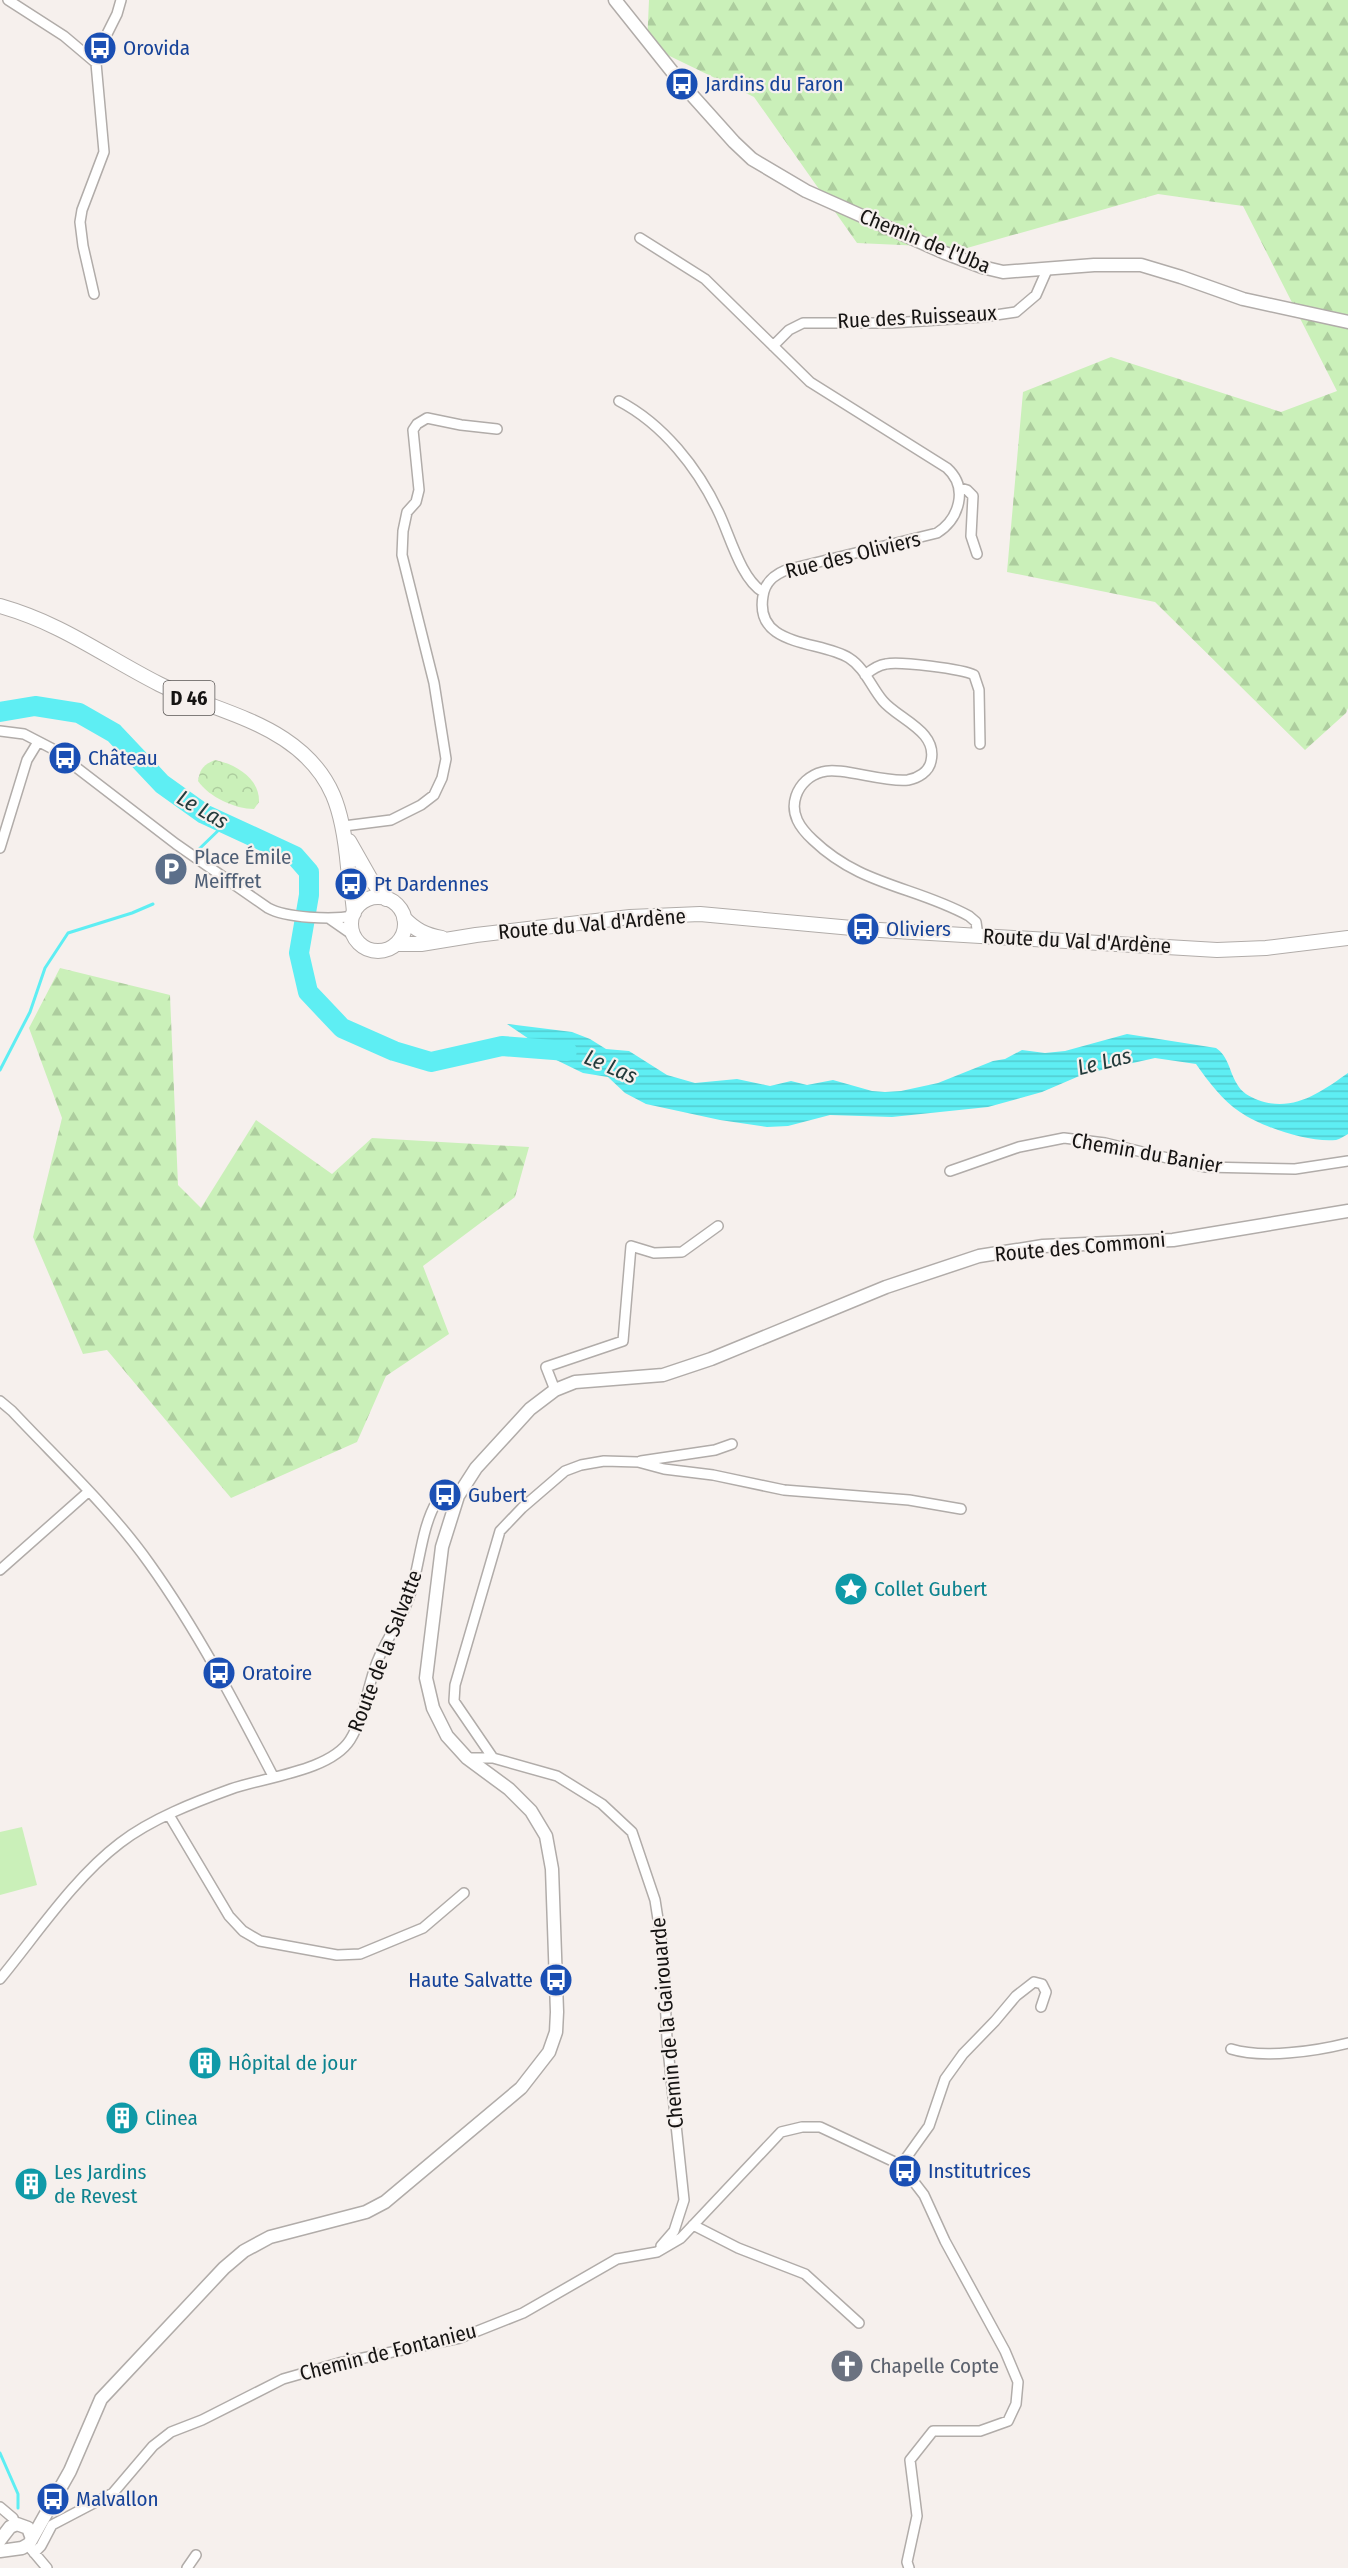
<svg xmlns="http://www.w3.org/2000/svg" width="1348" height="2568" font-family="'Fira Sans Condensed',sans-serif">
<defs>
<pattern id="forest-firs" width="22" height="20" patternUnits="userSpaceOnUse" patternTransform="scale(1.5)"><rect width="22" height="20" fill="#caf0b9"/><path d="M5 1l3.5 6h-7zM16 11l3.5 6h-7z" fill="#adcd9e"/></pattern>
<pattern id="park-crowns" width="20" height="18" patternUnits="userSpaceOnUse" patternTransform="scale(1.5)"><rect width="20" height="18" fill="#caf0b9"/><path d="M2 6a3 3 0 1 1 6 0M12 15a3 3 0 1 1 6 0" fill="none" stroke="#adcd9e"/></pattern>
<pattern id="water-rules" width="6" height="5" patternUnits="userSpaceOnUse" patternTransform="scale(1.5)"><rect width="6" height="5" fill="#5eeef3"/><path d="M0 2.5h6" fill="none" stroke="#51cbcf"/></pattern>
</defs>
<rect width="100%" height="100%" fill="#f6f0ed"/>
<path fill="url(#forest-firs)" d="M649 0H1348V708L1346 713 1305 750 1155 602 1007 572 1023 392 1111 357 1281 412 1337 391 1243 206 1158 194 967 248 857 243 754 97 647 45Z
M60 968 170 995 178 1185 201 1208 256 1120 332 1174 372 1138 529 1147 515 1197 423 1266 449 1334 386 1376 357 1442 231 1498 107 1350 83 1354 33 1237 62 1118 29 1028Z"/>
<path fill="url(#park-crowns)" d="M215 760C236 764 260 779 259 802L254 809C235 809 209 797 198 781 200 769 203 765 215 760Z"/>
<path fill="#caf0b9" d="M22 1827 37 1885 0 1895V1832Z"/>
<path fill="url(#water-rules)" d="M507 1024 572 1032 590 1039 606 1049 629 1051 667 1075 695 1083 737 1079 770 1086 791 1081 807 1085 833 1080 872 1091 885 1092 901 1091 938 1083 993 1061 1005 1059 1022 1050 1045 1053 1065 1051 1127 1034 1216 1048C1229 1057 1229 1071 1237 1084 1241 1092 1250 1097 1258 1100 1293 1113 1321 1092 1348 1073V1134C1344 1136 1340 1139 1336 1140 1309 1143 1262 1127 1240 1112 1223 1101 1208 1081 1196 1064L1155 1058 1084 1074 1042 1092 988 1107 892 1117 830 1115 788 1126 767 1127 720 1120 646 1104 625 1093 608 1077 583 1073 546 1055 535 1043Z"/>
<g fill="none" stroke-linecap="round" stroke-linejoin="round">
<path stroke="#5eeef3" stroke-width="3" d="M196 852 225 824
M0 1070 30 1012 45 968 68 933 132 913 153 904
M0 2453 18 2494V2508"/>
<path stroke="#5eeef3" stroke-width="20" d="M0 712 35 706 79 713 114 733 162 784 204 814 295 856 309 872V895L299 953 308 992 342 1028 394 1051 431 1062 502 1046 567 1051"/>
<g stroke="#b1aca9" stroke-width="12">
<path id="street" d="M8 0 64 36 96 63 104 152 82 210 80 222 83 246 94 294
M94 60 117 14 121 0
M640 238 705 279 810 382 947 468C969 488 959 519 937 533L786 570C774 575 765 582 763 596 754 648 821 640 849 658 865 668 871 687 883 701 898 719 938 731 931 761 929 772 918 778 908 780 884 783 840 766 822 772 810 775 800 784 796 796 790 814 800 828 813 840 861 886 914 886 969 916L976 922 978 936
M773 346 789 330 803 323H892L982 317 1016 312 1036 295 1047 270
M619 401C663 424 698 468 719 513 730 536 741 579 763 592
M960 488 967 490 973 496 971 536 977 554
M865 675C871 670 878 665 886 664 899 661 963 669 974 675L979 690 980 744
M0 731 24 734 51 748 176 844 268 908C286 918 332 920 353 916
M344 826 391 820 421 805 434 795 442 778 446 759 434 683 402 555 403 531 407 512 416 502 419 490 413 430 417 424 427 418 461 425 497 429
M0 848 27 760 38 742
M330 919 353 935
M950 1171 1019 1147 1064 1138 1105 1143 1205 1167 1295 1169 1348 1161
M555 1390 546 1367 623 1341 631 1246 654 1253 682 1252 718 1226
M0 1401 12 1411C58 1460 110 1508 149 1563 197 1630 235 1703 273 1776
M641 1461 715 1450 732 1444
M0 1570 88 1492
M467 1758H493L557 1776 602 1804 632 1832 655 1900 663 1951 667 2040 684 2200 674 2231 661 2246
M493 1758 454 1701 455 1685 500 1531 522 1508 565 1471 581 1465 604 1461 638 1462 664 1469 713 1475 784 1490 909 1500 961 1509
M169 1815 229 1916 243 1931 260 1941 337 1955 360 1954 423 1928 464 1893
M0 1979C37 1934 74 1878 120 1843 151 1819 195 1802 231 1789 265 1777 330 1771 350 1740 365 1716 367 1687 377 1662 387 1637 405 1615 412 1588 420 1561 422 1526 437 1501 442 1494 451 1494 458 1496
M1231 2049C1263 2059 1316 2051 1348 2043
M901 2165 929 2126 945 2079 963 2054 995 2021 1016 1996 1034 1982 1042 1984 1046 1992 1041 2007
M693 2225 738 2248 805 2274 859 2323
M0 2507 13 2518 15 2524
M31 2549 47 2568
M34 2553 41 2546 52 2525 113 2493 153 2446 171 2432 202 2420 283 2379 339 2363 460 2338 523 2313 617 2259 657 2252 681 2238 781 2132 802 2127H820L901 2165 924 2195 945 2241 1005 2351 1018 2382 1016 2404 1008 2421 980 2431H933L910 2460 917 2516 907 2562 909 2568
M187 2568 196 2555"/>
</g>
<g stroke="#b1aca9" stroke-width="15">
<path id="secondary" d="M615 0 682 84 734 142 752 159 806 191 945 253 982 267 1003 272 1094 265H1141L1181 277 1243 299 1348 322
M0 2540 10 2527 17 2524 28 2528 31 2536
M0 2551 22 2548 29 2544 70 2471 101 2399 224 2268 244 2251 270 2237 366 2212 385 2202 521 2088 549 2052 556 2032 557 2012 552 1869 546 1836 531 1811 509 1789 467 1758 447 1736 433 1708 426 1678 442 1547 458 1496 476 1468 530 1409 555 1390 575 1382 663 1375 711 1359 886 1287 979 1256 1043 1246 1173 1240 1348 1211"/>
</g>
<g stroke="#b1aca9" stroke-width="16">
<path id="primary" d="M0 606C63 624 102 655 159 684 199 704 246 714 284 739 334 772 343 812 348 867 350 883 353 897 354 913
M349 841 370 878 386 899
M351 924a27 27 0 1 1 54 0a27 27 0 1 1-54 0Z
M404 918C415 930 426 935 442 938
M397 944H421L476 935 630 917 700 914 863 929 1217 950 1266 948 1348 938"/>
</g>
<use href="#street" stroke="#fff" stroke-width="9"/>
<use href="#secondary" stroke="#fff" stroke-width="12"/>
<use href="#primary" stroke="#fff" stroke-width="14"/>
</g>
<defs>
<g id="bus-disc" transform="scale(1.725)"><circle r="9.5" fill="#1a4fb4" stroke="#f6f0ed"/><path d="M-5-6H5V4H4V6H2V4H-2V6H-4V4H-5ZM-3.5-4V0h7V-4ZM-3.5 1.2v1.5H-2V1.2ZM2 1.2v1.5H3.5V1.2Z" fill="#fff"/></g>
<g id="parking-disc" transform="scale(1.725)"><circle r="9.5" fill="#5c6f8a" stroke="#f6f0ed"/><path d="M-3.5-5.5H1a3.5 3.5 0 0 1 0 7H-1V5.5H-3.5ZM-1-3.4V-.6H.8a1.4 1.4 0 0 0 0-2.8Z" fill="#fff"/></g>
<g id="sight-disc" transform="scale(1.725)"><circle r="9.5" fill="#0f9aa8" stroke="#f6f0ed"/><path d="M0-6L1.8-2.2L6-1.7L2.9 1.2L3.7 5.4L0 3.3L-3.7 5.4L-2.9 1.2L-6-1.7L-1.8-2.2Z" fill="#fff"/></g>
<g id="building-disc" transform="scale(1.725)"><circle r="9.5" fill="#0f9aa8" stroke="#f6f0ed"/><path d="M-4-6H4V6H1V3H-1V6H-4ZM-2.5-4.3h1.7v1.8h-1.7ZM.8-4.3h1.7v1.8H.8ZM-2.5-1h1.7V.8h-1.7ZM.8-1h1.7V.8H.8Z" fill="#fff"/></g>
<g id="church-disc" transform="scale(1.725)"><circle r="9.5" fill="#6b7280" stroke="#f6f0ed"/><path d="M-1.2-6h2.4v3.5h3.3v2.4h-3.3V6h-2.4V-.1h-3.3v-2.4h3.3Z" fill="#fff"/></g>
</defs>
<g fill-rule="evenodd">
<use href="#bus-disc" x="100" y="48"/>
<use href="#bus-disc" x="682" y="84"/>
<use href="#bus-disc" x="65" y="758"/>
<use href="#parking-disc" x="171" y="869"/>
<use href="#bus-disc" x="351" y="884"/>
<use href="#bus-disc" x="863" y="929"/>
<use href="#bus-disc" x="445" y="1495"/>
<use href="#sight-disc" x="851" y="1589"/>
<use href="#bus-disc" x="219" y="1673"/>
<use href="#bus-disc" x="556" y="1980"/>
<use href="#building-disc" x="205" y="2063"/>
<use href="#building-disc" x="122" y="2118"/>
<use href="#bus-disc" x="905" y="2171"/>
<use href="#building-disc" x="31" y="2184"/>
<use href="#church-disc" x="847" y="2366"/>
<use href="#bus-disc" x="53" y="2499"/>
</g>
<g text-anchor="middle" stroke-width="4.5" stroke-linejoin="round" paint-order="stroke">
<rect fill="#f6f0ed" stroke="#595654" stroke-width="1.5" x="163.5" y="681" width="51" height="34" rx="4.5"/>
<g font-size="20" font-weight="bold" fill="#161413">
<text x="189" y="705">D 46</text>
</g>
<g font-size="21" fill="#164399" stroke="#f6f0ed" text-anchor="start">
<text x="123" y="55">Orovida</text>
<text x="705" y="91">Jardins du Faron</text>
<text x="88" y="765">Château</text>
<text x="374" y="891">Pt Dardennes</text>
<text x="886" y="936">Oliviers</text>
<text x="468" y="1502">Gubert</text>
<text x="242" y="1680">Oratoire</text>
<text x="533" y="1987" text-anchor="end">Haute Salvatte</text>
<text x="928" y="2178">Institutrices</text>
<text x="76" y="2506">Malvallon</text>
</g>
<g font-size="21" fill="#161413" stroke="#f6f0ed">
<text transform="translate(925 241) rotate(22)" y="7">Chemin de l'Uba</text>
<text transform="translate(917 317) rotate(-3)" y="7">Rue des Ruisseaux</text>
<text transform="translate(853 555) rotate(-14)" y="7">Rue des Oliviers</text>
<text transform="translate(592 924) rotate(-5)" y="7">Route du Val d'Ardène</text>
<text transform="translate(1077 941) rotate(3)" y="7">Route du Val d'Ardène</text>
<text transform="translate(1147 1153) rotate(10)" y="7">Chemin du Banier</text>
<text transform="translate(1080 1247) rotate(-5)" y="7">Route des Commoni</text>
<text transform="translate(385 1651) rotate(-69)" y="7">Route de la Salvatte</text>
<text transform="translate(667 2023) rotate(-95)" y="7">Chemin de la Gairouarde</text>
<text transform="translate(388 2352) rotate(-14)" y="7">Chemin de Fontanieu</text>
</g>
<g font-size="21" fill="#4e5e75" stroke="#f6f0ed" text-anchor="start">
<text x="194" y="864">Place Émile<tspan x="194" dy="24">Meiffret</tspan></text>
</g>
<g font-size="21" fill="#0d838f" stroke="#f6f0ed" text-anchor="start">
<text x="874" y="1596">Collet Gubert</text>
<text x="228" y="2070">Hôpital de jour</text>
<text x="145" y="2125">Clinea</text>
<text x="54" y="2179">Les Jardins<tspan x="54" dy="24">de Revest</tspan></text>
</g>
<g font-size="21" fill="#5b616d" stroke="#f6f0ed" text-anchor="start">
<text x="870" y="2373">Chapelle Copte</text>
</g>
<g font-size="22" font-style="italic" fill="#223a3b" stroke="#f6f0ed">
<text transform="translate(203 809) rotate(30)" y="8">Le Las</text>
<text transform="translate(1104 1061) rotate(-14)" y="8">Le Las</text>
<text transform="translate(611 1066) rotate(23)" y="8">Le Las</text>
</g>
</g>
</svg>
